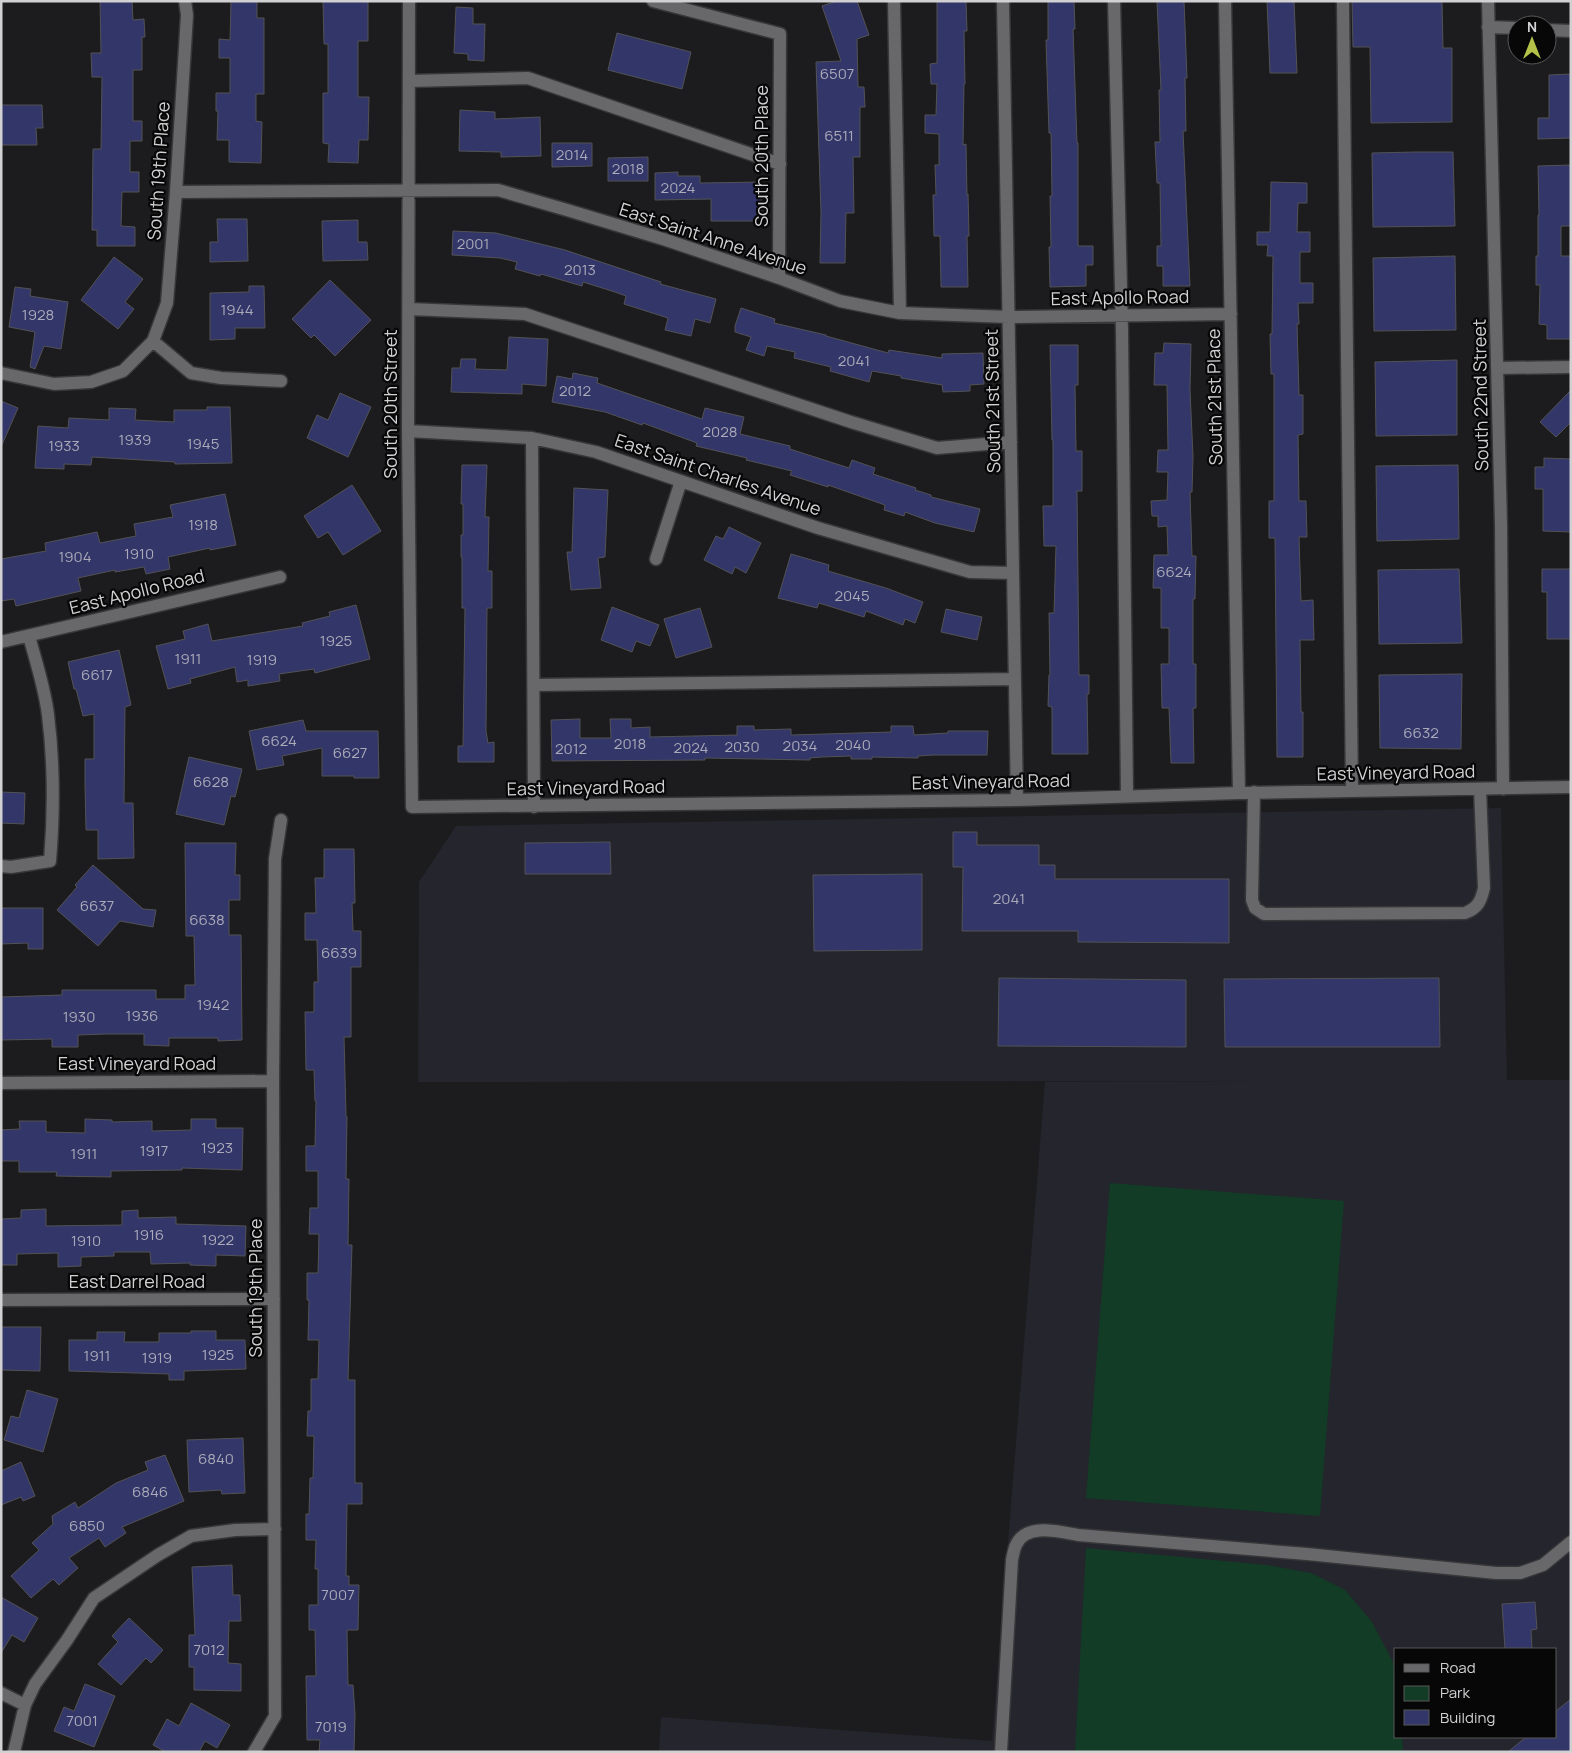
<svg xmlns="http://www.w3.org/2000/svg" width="1572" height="1753" font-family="Manrope,sans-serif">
<rect width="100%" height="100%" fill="#1c1c1e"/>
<path fill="#24252d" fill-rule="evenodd" d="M1501 808 1507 1080H1571V1752H659L661 1717 992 1741 1045 1082 1296 1081 418 1082 419 882 456 826ZM1396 1649H1556V1737H1396Z"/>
<path fill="#123c25" d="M1110 1183 1344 1201 1320 1516 1086 1498Z
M1086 1548 1267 1565 1311 1573 1345 1590 1372 1622 1393 1662 1396 1674V1737H1402L1403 1752H1075Z"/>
<path fill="#333669" stroke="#525255" d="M100 1H132L133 20 144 19 145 37H142V70H133V121H142V141H130V172H139V192H122L121 226 135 227V246H97V230H92L93 149H101L102 77H92L91 53H101Z
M231 1H257V18H264V94H256V121L262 122 261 163 229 162V140H217L218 111H216V93H230V58H219V39L230 40Z
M323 1H368V41H358V97H369L368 140H359L358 163 328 162 329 144 323 143V93H328V44H324Z
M837 1H857L869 35 857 39 858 87H864L865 107H860V157H853L854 213H846L845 263H820L821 213 816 62 841 61 822 6Z
M937 1H966L967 31H964L965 84H964L963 145 966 144 967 195 968 194 969 236H967L968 287H941L940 236H934L933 195H936L935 165H939V134L925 133V115H936L937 84H931L930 64 937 63Z
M1048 1H1074L1075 29H1073L1077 143H1078V246H1093V265H1086V286L1050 287 1049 247H1051L1050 196H1052L1051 133H1049L1046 40H1048Z
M1157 1H1184L1187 78H1185L1186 131H1183L1190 286H1163V266H1157V246H1161L1160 183H1157L1155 142H1160L1159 90H1161Z
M1267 1H1294L1297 73H1270Z
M1352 1H1442L1443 48H1452V122L1371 123 1370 47H1353Z
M456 7 473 8V24H485L484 61 468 60V54L454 53Z
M617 33 691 52 682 89 608 70Z
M1571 74V138L1538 139V118H1549V75Z
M1 105H42L43 128H36L37 145H1Z
M460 110 495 112V119L540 117 541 156 501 157V152L459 151Z
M552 143H592V166L552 167Z
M1416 152H1453L1455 226 1373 227 1372 153Z
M648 157V181H608V158Z
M1571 165V226H1561V256H1571V339H1547V325L1539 324 1540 285H1536V256H1538V215H1539L1538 166Z
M678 172V176H700V183L761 182 762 221H711V199L655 200V173Z
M1271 182 1307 183V203H1298L1297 232H1310V252H1300V283H1313V303H1298L1299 324H1297L1299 395H1303V434L1298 435 1299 501H1306L1307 537H1299L1301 601 1313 600 1314 640H1300L1301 712H1303V757H1277L1275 538H1269V501H1274V374H1271L1270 334H1272L1273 256H1267L1268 245H1257V232H1270Z
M217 219H247L248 261 210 262V242H218Z
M358 220V242H367L368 260 323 261 322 221Z
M453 231 496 233 565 250 661 282 660 284 716 299 710 323 695 319 691 336 665 330 668 318 624 304 626 296 615 292 583 282 582 286 541 274 540 276 515 269 517 262 500 258 452 255Z
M1455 256 1456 330 1374 331 1373 258Z
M114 257 143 279 125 302 134 309 118 329 81 300Z
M330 280 371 320 335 356 314 335 311 338 292 319Z
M249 286H264L265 328H235V339L210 340V293L249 292Z
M15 287 31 289 30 296 68 302 61 349 44 346 35 369 30 367 35 332 9 327Z
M741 308 775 319 774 323 826 335V336L888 353 889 350 942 358V354L983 353 984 384 970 385V391L943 392 942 385 901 378V376L872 371 869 382 830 371 831 367 794 358 795 352 767 346 764 356 746 350 751 337 735 332V326Z
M509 337 548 339 546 386 522 384V394L451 392 452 368H460L461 359H476L475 369 507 370Z
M1164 343 1191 344 1190 390 1193 457 1192 492H1190L1192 556H1196L1195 599H1193V664H1196V708H1193L1194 763H1171L1169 708H1162L1161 664H1169V628H1161V588H1153L1154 555H1168L1167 526 1158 527V516H1152L1151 501 1167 500 1168 472H1157L1158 450H1168L1167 385H1154L1155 353H1163Z
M1050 345H1078V385H1075L1076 451H1082V491H1077L1079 675H1089V694H1087L1088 754H1052V707L1048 706 1049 675H1050L1049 613H1054L1056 546H1044L1043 506H1053V440H1052Z
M1457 360V435L1376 436 1375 362Z
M573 373 598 378 597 383 702 419 705 408 744 417 740 434 790 446V449L849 468 852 460 875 468 873 474 916 488 915 490 931 495V497L980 509 974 532 935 523 905 512 904 516 884 510 885 505 828 485V487L790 475 792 471 746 460 747 458 696 446 697 443 643 423 642 425 605 412 552 402 557 376 572 379Z
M1571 390V422L1556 437 1540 422Z
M340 393 371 407 348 457 307 438 317 415 328 420Z
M1 401 18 408 1 447Z
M207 407H230L232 463 175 464V462L92 457 91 465 64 464V469L35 468 38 426 68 428 69 418 109 420V408L136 409 135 420 174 422V410H207Z
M1544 458 1571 459V532L1543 531V489H1535V467H1544Z
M462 465H487L485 517H489L488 571H492V608H487L486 731 488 743 494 742V762H458V746H463L465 608H462V557H461V535H463V504H461Z
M1458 465 1459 539 1377 541 1376 466Z
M352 485 381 531 343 555 328 532 318 538 304 516Z
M574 488 608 490 605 557 598 558 601 588 571 590 567 552H572Z
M225 494 236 545 210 550V548L168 557 170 569 146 574 144 567 115 572V570L78 578 81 591 16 606 14 599 1 601V559L46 551 45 543 97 532 100 543 136 536 134 524 173 517 170 505Z
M729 527 761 543 746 573 735 567 732 574 704 560 716 536 723 539Z
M791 554 829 565 828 571 886 588 923 602 915 623 905 619 903 625 866 611 864 617 819 603 817 608 778 598Z
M1459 569 1462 643 1379 644 1378 570Z
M1542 569H1571V639H1547V592H1542Z
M356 605 370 659 315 673 314 669 279 674 280 681 248 686V680L237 682 235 667 190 679 191 683 168 689 156 646 185 639 183 631 208 624 212 641 254 634 303 626 302 623 330 616 329 612Z
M612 607 659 625 650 646 636 641 632 652 601 640Z
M700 608 712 647 676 658 664 619Z
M946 609 982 617 977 640 941 632Z
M119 650 131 705 125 707 124 803H133L134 858 98 859V830H86L85 785V759H94V714L83 716 76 689H74L68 662Z
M1462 674 1461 749 1380 748 1379 675Z
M580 719V738H611L610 719H631V728L650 727V737L737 735V726H754V730L791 729V735L891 732V726H913L914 735 948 733V731H988L987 755H933L918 756V758L872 757V759H851V756L822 757 810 758V760L705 758V760L552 761 551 720Z
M303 720 306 731H378L379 778H354V776H322V748L282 756 284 765 257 770 249 731Z
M189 757 242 769 235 797 231 796 224 825 176 814Z
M1 792 25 793 24 824 1 823Z
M953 832H977V845H1039V865H1055V879H1229V943L1078 942V931H962L963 867H953Z
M610 842 611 874H525V843Z
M185 843H236L235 875H240V900H229V935H241L242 1040 218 1041V1038H169V1046L144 1045V1034H106L78 1035V1047H52V1039L1 1040V997L62 995V990H156V999H185V985H195L194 936H186Z
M324 849H354L355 903H352L353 931H361V967H351V1037H344L346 1116 347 1117 346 1179H349L348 1245H352L348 1380H355V1483H362V1504H347L346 1576H349V1585H359L358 1630H347L348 1685H353L355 1714 354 1752H319L320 1740H307L306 1676H316L315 1630H309V1605H318V1569H315L316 1540H306V1514H309L310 1478H313L314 1436H307L308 1411H311V1379H318L319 1340H308L309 1300H307V1273H318L319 1234H309L310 1208H318V1171H306V1146H315L316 1101H315L314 1070H306L305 1012H314V982H318L317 940H305V913H316L315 878H324Z
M93 865 143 909 156 910 153 927 120 921 98 946 57 910 77 887 75 885Z
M922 874V950L814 951 813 875Z
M1 908H43V949H28V943L1 944Z
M999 978 1186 980V1047L998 1046Z
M1439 978 1440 1047H1225L1224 979Z
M85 1119 112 1120V1122L152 1121V1131L191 1130V1119H216V1128H243L242 1170 182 1168V1170L111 1171V1177L56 1176 57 1172H19V1161H1V1130L20 1129 19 1121H46V1132L85 1133Z
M46 1209V1226L122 1225V1211L138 1210V1218L176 1217V1224L246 1226 245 1256 216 1255V1266L190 1265V1263L151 1264 150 1252H114V1256L81 1257V1266L58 1267V1253L17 1254V1265H1V1219L21 1218V1210Z
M1 1327H41L40 1371 1 1370Z
M191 1331H216V1340H245L246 1369 184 1371V1380H169V1374L69 1371V1340H97V1332H125L124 1342H159V1333H191Z
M27 1390 58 1399 43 1452 4 1440 11 1416 19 1418Z
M243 1438 245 1493 222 1494 221 1490 189 1492 187 1440Z
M165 1455 184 1501 122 1527 126 1533 105 1547 99 1538 69 1558 78 1568 59 1585 53 1579 31 1598 11 1576 39 1550 32 1543 53 1524 52 1516 75 1502 78 1508 116 1483 148 1470 145 1462Z
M21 1462 35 1496 23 1501 21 1497 1 1505V1471Z
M232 1565 233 1595H240L241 1621H229L228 1663 241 1664V1691L194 1690V1667H189V1635H195L192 1567Z
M1 1597 38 1618 24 1642 12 1635 1 1653Z
M1535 1602 1537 1629 1531 1630 1532 1649H1505L1502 1604Z
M129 1618 163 1650 151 1663 146 1658 121 1685 98 1664 118 1642 112 1636Z
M85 1684 115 1696 94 1747 54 1731 64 1707 74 1711Z
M1571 1699V1752H1508L1526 1737H1556V1711Z
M191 1703 230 1725 217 1748 205 1741 199 1752H166L153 1745 167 1719 179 1726Z"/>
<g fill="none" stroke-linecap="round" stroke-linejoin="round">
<g stroke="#373739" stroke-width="15">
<path id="minor" d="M409 1 408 431 412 807 1017 800 1239 793 1571 787
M653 1 780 34 779 278
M894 1 900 313
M1003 1 1017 800
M1114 1 1122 331 1127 796
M1225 1 1239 793
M1343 1 1352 791
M1488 1 1501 525 1503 789
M1488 27 1517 28
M1547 30 1571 31
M409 81 528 78 780 164
M176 192 498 190 567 210 663 239 779 278 840 301 900 313 1009 317 1231 314
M409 309 525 314 851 422 937 448 1011 442
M153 341 191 373 221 378 281 381
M1498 368 1571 367
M1 373 54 384 91 382 123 371 153 341 167 303 176 192 187 15 185 1
M408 431 532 438 596 452 818 528 970 572 1013 573
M532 438 534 807
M656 559 681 481
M1 642 280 577
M534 685 1015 679
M1254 792 1252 900 1255 908 1264 914 1465 913C1478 908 1481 901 1484 888L1480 789
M1 866 11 867 50 861C54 813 54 763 48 715 45 689 36 662 29 636
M1 1083 273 1081
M1 1300 274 1299
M1 1693 25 1705
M14 1752 25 1705 35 1684 67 1640 94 1598 158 1555 191 1536 235 1530 275 1529
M254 1752 275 1716 273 1081 275 859 281 820
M1001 1752 1012 1560C1013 1555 1014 1549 1016 1545 1026 1522 1060 1532 1078 1535L1307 1554 1496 1573H1520L1543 1565 1571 1542"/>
</g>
<use href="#minor" stroke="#68686b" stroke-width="12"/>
</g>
<g text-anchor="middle" stroke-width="4.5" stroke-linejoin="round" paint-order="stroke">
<g font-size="15" fill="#aaaab8">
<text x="837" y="79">6507</text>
<text x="839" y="141">6511</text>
<text x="572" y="160">2014</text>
<text x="628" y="174">2018</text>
<text x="678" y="193">2024</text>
<text x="473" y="249">2001</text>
<text x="580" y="275">2013</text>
<text x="237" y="315">1944</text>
<text x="38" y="320">1928</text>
<text x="854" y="366">2041</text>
<text x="575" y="396">2012</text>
<text x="720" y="437">2028</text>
<text x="135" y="445">1939</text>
<text x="203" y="449">1945</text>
<text x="64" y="451">1933</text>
<text x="203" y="530">1918</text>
<text x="139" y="559">1910</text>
<text x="75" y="562">1904</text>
<text x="1174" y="577">6624</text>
<text x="852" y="601">2045</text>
<text x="336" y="646">1925</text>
<text x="188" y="664">1911</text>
<text x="262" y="665">1919</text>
<text x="97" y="680">6617</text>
<text x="1421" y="738">6632</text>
<text x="279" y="746">6624</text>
<text x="630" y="749">2018</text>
<text x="853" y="750">2040</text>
<text x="800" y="751">2034</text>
<text x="742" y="752">2030</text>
<text x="691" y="753">2024</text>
<text x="571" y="754">2012</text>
<text x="350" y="758">6627</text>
<text x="211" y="787">6628</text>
<text x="1009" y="904">2041</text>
<text x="97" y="911">6637</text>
<text x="207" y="925">6638</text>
<text x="339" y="958">6639</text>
<text x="213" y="1010">1942</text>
<text x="142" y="1021">1936</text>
<text x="79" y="1022">1930</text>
<text x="217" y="1153">1923</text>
<text x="154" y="1156">1917</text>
<text x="84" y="1159">1911</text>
<text x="149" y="1240">1916</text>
<text x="218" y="1245">1922</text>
<text x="86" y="1246">1910</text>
<text x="218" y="1360">1925</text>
<text x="97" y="1361">1911</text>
<text x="157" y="1363">1919</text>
<text x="216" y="1464">6840</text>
<text x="150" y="1497">6846</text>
<text x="87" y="1531">6850</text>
<text x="338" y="1600">7007</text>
<text x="209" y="1655">7012</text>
<text x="82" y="1726">7001</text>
<text x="331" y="1732">7019</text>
</g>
<g font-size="18" fill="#d1d1d3" stroke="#070708">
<text transform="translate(762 156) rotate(-90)" y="6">South 20th Place</text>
<text transform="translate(159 171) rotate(-86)" y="6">South 19th Place</text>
<text transform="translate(713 239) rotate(18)" y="6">East Saint Anne Avenue</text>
<text transform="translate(1120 298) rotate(-1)" y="6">East Apollo Road</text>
<text transform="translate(1481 395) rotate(-91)" y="6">South 22nd Street</text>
<text transform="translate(1215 397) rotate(-91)" y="6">South 21st Place</text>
<text transform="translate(993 401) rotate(-91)" y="6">South 21st Street</text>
<text transform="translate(391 404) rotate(-90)" y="6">South 20th Street</text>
<text transform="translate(718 475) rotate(19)" y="6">East Saint Charles Avenue</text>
<text transform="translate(137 592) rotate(-14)" y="6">East Apollo Road</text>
<text transform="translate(1396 773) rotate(-1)" y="6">East Vineyard Road</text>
<text transform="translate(991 782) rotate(-1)" y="6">East Vineyard Road</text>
<text transform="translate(586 788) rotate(-1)" y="6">East Vineyard Road</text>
<text x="137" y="1070">East Vineyard Road</text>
<text x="137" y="1288">East Darrel Road</text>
<text transform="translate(256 1288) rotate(-90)" y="6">South 19th Place</text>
</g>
</g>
<rect width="1572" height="1753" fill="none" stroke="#d1d1d3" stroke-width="5"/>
<rect x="1394" y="1648" width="162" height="90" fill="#070708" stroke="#585859"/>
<rect x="1404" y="1664" width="25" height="8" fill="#68686b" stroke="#585859"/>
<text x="1440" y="1673" font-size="15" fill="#d1d1d3">Road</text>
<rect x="1404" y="1686" width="25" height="15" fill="#123c25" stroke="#585859"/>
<text x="1440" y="1698" font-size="15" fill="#d1d1d3">Park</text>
<rect x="1404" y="1710" width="25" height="15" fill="#333669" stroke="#585859"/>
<text x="1440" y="1723" font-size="15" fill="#d1d1d3">Building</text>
<g transform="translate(1532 40)"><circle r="24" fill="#070708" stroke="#585859"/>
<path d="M0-4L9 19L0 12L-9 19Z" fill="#b4c24a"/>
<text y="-8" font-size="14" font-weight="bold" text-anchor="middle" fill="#d1d1d3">N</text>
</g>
</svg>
